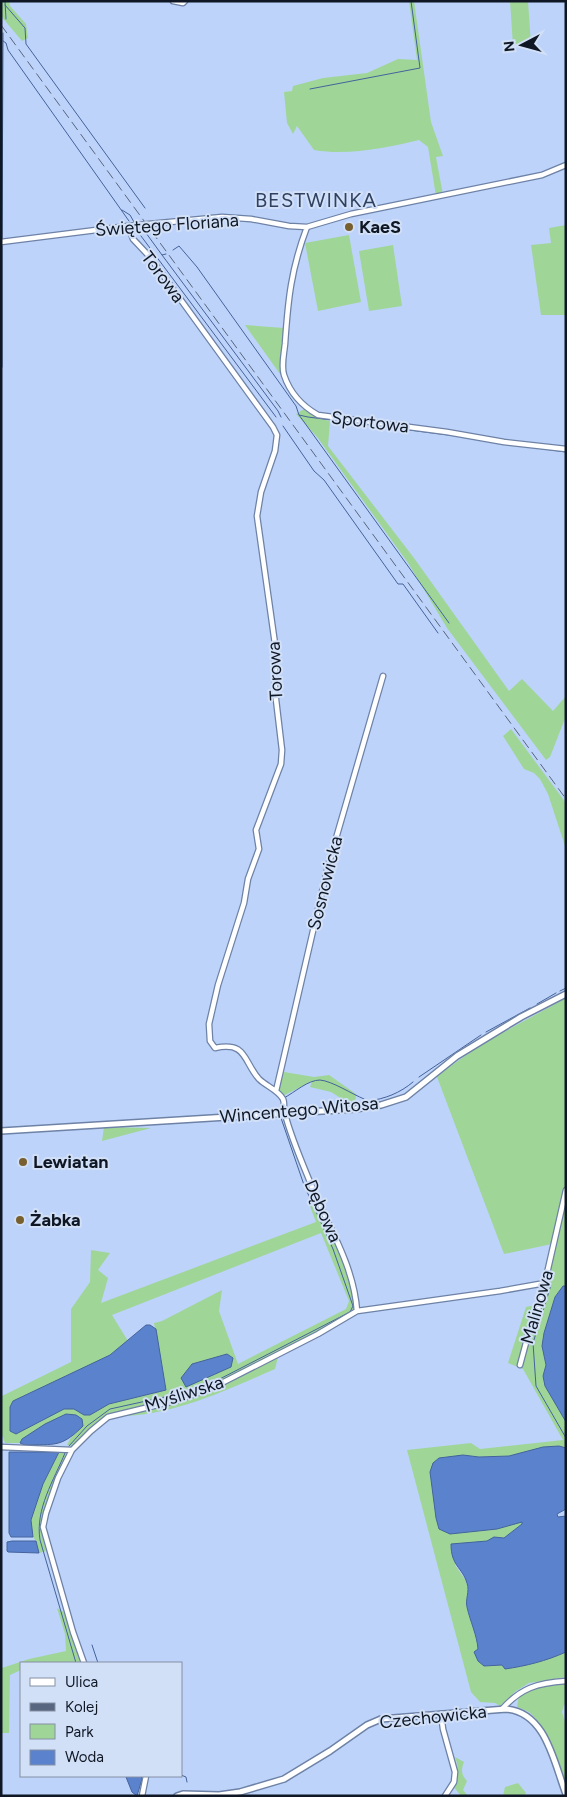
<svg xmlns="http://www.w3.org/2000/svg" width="567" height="1797" font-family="Figtree,sans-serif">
<rect width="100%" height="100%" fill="#bdd3fa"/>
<path fill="#9fd698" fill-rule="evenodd" d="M1 1H9L10 6 26 24 28 38 22 41 1 16Z
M409 1H414L431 122 443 156 436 157 443 195 436 196 428 147 419 140C386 148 347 156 314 150L297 126 293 134 287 123 284 92 292 91 293 86 323 78 367 73 398 59 417 60Z
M510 1H528L531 44 513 46Z
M566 225V315H541L531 245 551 243 549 228Z
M349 235 361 302 318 311 305 243Z
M393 245 402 306 369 311 359 251Z
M245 325 284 328 280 374Z
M304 409 317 418 330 421 328 446 414 558 509 691 522 679 553 711 566 696V716L550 757 546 760 447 628 408 563 317 437 296 414Z
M511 729 566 803V849L548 794 540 779 534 773 524 769 503 736Z
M566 998V1183L552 1244 504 1254 437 1077C476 1044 522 1023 566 998Z
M284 1072 314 1077 329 1075 356 1094 355 1107 331 1092 310 1087 312 1081 283 1096 279 1089Z
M104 1127 151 1128 102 1141Z
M566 1196V1286H563L555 1297 542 1346 546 1365 543 1376 545 1386 566 1422V1448L559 1446 509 1456 479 1457 463 1455 430 1472 432 1483 475 1530 497 1529 522 1521V1524L504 1538C485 1536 469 1554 455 1565L466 1581 469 1592 466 1604 484 1666 502 1665 505 1669C527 1666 546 1661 566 1652V1677L529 1683 516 1691 500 1706 495 1703 480 1702 471 1692 407 1450 471 1443 480 1449 563 1440 523 1369 508 1363 526 1307 541 1304Z
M314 1199C325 1219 358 1285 355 1306 354 1308 352 1311 351 1313L290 1346 278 1357 275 1369C222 1392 167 1419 108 1416L72 1446 67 1445 70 1439 82 1426 22 1439 20 1443H5L2 1435V1396L71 1362V1309L90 1282 91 1250 110 1253 98 1270 108 1278 101 1303 316 1222 308 1201ZM321 1233 349 1301 346 1309 238 1364 219 1311 222 1290 162 1321 154 1323 166 1390 109 1404 90 1415H84L74 1409H64L16 1434 128 1341 112 1315Z
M59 1452 68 1454C59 1473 41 1507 41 1528 41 1536 45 1544 46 1551L39 1553 36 1541 33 1537 31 1521 43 1484Z
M57 1608 65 1613 83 1663 56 1662 21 1663V1670L10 1675 9 1733H2V1668L29 1659 66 1651 65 1634Z
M566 1683V1704L564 1705 562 1712 566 1725V1788C557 1766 548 1727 529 1712 526 1710 521 1709 517 1707L519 1695 537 1687Z
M455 1757 464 1762C461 1770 461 1774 467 1781L463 1790 468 1796H461L453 1786C459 1776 459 1768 455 1757Z
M518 1783 526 1793 524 1796H503L505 1787Z"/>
<path fill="#5b83cd" stroke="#44639b" d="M563 1286H566V1422L545 1386 543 1376 546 1365 542 1346 544 1333 555 1297Z
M146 1325H150L156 1329 166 1390 109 1404 90 1415H84L74 1409H64L16 1434 10 1431V1407L13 1401 110 1355Z
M227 1354 233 1358 231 1367 186 1387 181 1378 192 1364Z
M66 1414 76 1415 82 1419 83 1426C61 1448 55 1444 25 1445L20 1443 22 1439 45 1424Z
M559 1446 566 1448V1509L557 1514 558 1517 566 1516V1652C546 1661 526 1666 505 1669L502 1665 484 1666 478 1661 474 1652 478 1649C477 1635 470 1621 467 1607 465 1599 470 1592 467 1583 462 1567 451 1566 451 1544L487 1541 494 1537 504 1538 522 1524V1522L497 1529 450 1534 439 1529 436 1518 430 1472 433 1463 439 1458 463 1455 479 1457 509 1456 543 1447Z
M9 1452H59L43 1484 31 1520 33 1537H11L9 1533Z
M12 1541H36L39 1553 8 1552 7 1551V1542Z
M127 1776H141L142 1779 137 1796 132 1792 126 1777Z"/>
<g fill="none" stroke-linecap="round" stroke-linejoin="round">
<path stroke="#44639b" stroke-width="1" d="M5 1 6 19
M5 5 25 28 26 44 145 208
M3 33V41L6 43 8 50 129 221
M310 89 420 68 411 1
M122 210 130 215 134 222
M139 229 146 233 162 255 166 254
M141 236 276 417
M2 238 3 41
M2 246V367
M173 250 179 246 197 267 296 406 299 415 308 417 464 437
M162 255 278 411 281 417
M299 415 449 623
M283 426 314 471 324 480 398 584H403L438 633
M492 442 566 452
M560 991 566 988
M537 1004 556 993
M486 1032 530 1008
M419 1077 481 1035
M284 1098C295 1092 308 1080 320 1080 332 1081 352 1094 364 1099
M368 1101C385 1099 400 1093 413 1082
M280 1111 282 1103
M551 1285 533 1343 536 1386 566 1438
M69 1446 87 1426 110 1409 178 1394 210 1384 350 1312 353 1306 333 1249 304 1185 281 1118
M65 1453C54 1480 35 1509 40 1540L76 1663
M92 1645 98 1663
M181 1775 186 1777 187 1782"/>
<g stroke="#6e82a6" stroke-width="7">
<path id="minor" d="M173 1 183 3 185 1
M128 226 133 239 149 256 273 427 277 435 275 451 261 492 257 516 275 644V691L282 750 281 764 256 830 259 849 248 879 244 903 218 985 209 1024 210 1041 215 1048C247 1041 243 1061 259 1079 266 1086 278 1090 283 1099 285 1103 283 1109 285 1114 291 1137 301 1160 310 1182 327 1224 354 1265 357 1311
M307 227C291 269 288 300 285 344 284 354 281 366 284 375 290 393 302 406 318 415L447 432 504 442 566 449
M1 242 128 226 222 217 251 219 289 226 307 227 351 214 542 175 566 165
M276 1091 328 866 383 676
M520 1365 530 1328 540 1304 566 1190
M1 1447 72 1450
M84 1663 73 1632 43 1527 46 1513 58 1478 72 1450 91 1431 108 1417 178 1400 212 1388 318 1334 357 1311 500 1291 545 1283
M502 1709C521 1688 537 1683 566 1681
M441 1714 443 1729 455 1772 454 1782 445 1796
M142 1796 146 1776"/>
</g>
<g stroke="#6e82a6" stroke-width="8">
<path id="tertiary" d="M1 1131 355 1109 381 1105 406 1097 457 1056 521 1017 566 994
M177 1796 183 1794 219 1795 240 1792 284 1779 330 1751 367 1725 381 1719 506 1709C546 1712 554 1763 566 1794"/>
</g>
<use href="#minor" stroke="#fff" stroke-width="4.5"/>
<use href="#tertiary" stroke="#fff" stroke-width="5"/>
<path stroke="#58667f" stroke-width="1" stroke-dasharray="10 5" stroke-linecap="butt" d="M1 25 566 799"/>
</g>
<g fill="#775f30" stroke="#d2e0f7" stroke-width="2">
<circle cx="349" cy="227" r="5"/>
<circle cx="23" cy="1162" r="5"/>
<circle cx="20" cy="1220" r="5"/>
</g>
<g text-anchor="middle" stroke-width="4" stroke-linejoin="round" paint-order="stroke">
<g font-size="18" fill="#0f1725" stroke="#d2e0f7">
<text transform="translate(167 225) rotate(-4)" y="6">Świętego Floriana</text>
<text transform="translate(163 277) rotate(53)" y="6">Torowa</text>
<text transform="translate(370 422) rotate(7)" y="6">Sportowa</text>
<text transform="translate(275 671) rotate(-93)" y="6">Torowa</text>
<text transform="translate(325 883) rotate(-76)" y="6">Sosnowicka</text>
<text transform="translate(299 1110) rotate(-5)" y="6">Wincentego Witosa</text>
<text transform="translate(323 1211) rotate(66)" y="6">Dębowa</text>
<text transform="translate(537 1307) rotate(-74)" y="6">Malinowa</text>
<text transform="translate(184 1394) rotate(-18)" y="6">Myśliwska</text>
<text transform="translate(433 1717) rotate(-6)" y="6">Czechowicka</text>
</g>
<g font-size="18" font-weight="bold" fill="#0f1725" stroke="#d2e0f7" text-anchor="start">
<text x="359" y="233">KaeS</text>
<text x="33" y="1168">Lewiatan</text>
<text x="30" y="1226">Żabka</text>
</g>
<g font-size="20" letter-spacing="1" fill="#2f4161" stroke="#d2e0f7">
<text x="316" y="207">BESTWINKA</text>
</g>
</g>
<rect width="567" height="1797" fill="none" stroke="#0f1725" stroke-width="5"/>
<rect x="20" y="1662" width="162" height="115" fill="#d2e0f7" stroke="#8490a3"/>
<rect x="30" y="1678" width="25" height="8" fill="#ffffff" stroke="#8490a3"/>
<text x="65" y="1687" font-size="15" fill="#0f1725">Ulica</text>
<rect x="30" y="1703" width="25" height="8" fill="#58667f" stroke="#8490a3"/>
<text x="65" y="1712" font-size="15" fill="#0f1725">Kolej</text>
<rect x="30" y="1724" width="25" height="15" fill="#9fd698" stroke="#8490a3"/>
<text x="65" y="1737" font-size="15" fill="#0f1725">Park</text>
<rect x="30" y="1750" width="25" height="15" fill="#5b83cd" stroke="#8490a3"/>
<text x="65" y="1762" font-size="15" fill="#0f1725">Woda</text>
<g transform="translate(522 45) rotate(264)" stroke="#d2e0f7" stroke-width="4" paint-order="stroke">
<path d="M0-4L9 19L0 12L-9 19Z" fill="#0f1725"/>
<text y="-8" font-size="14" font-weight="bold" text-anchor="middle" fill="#0f1725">N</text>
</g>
</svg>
